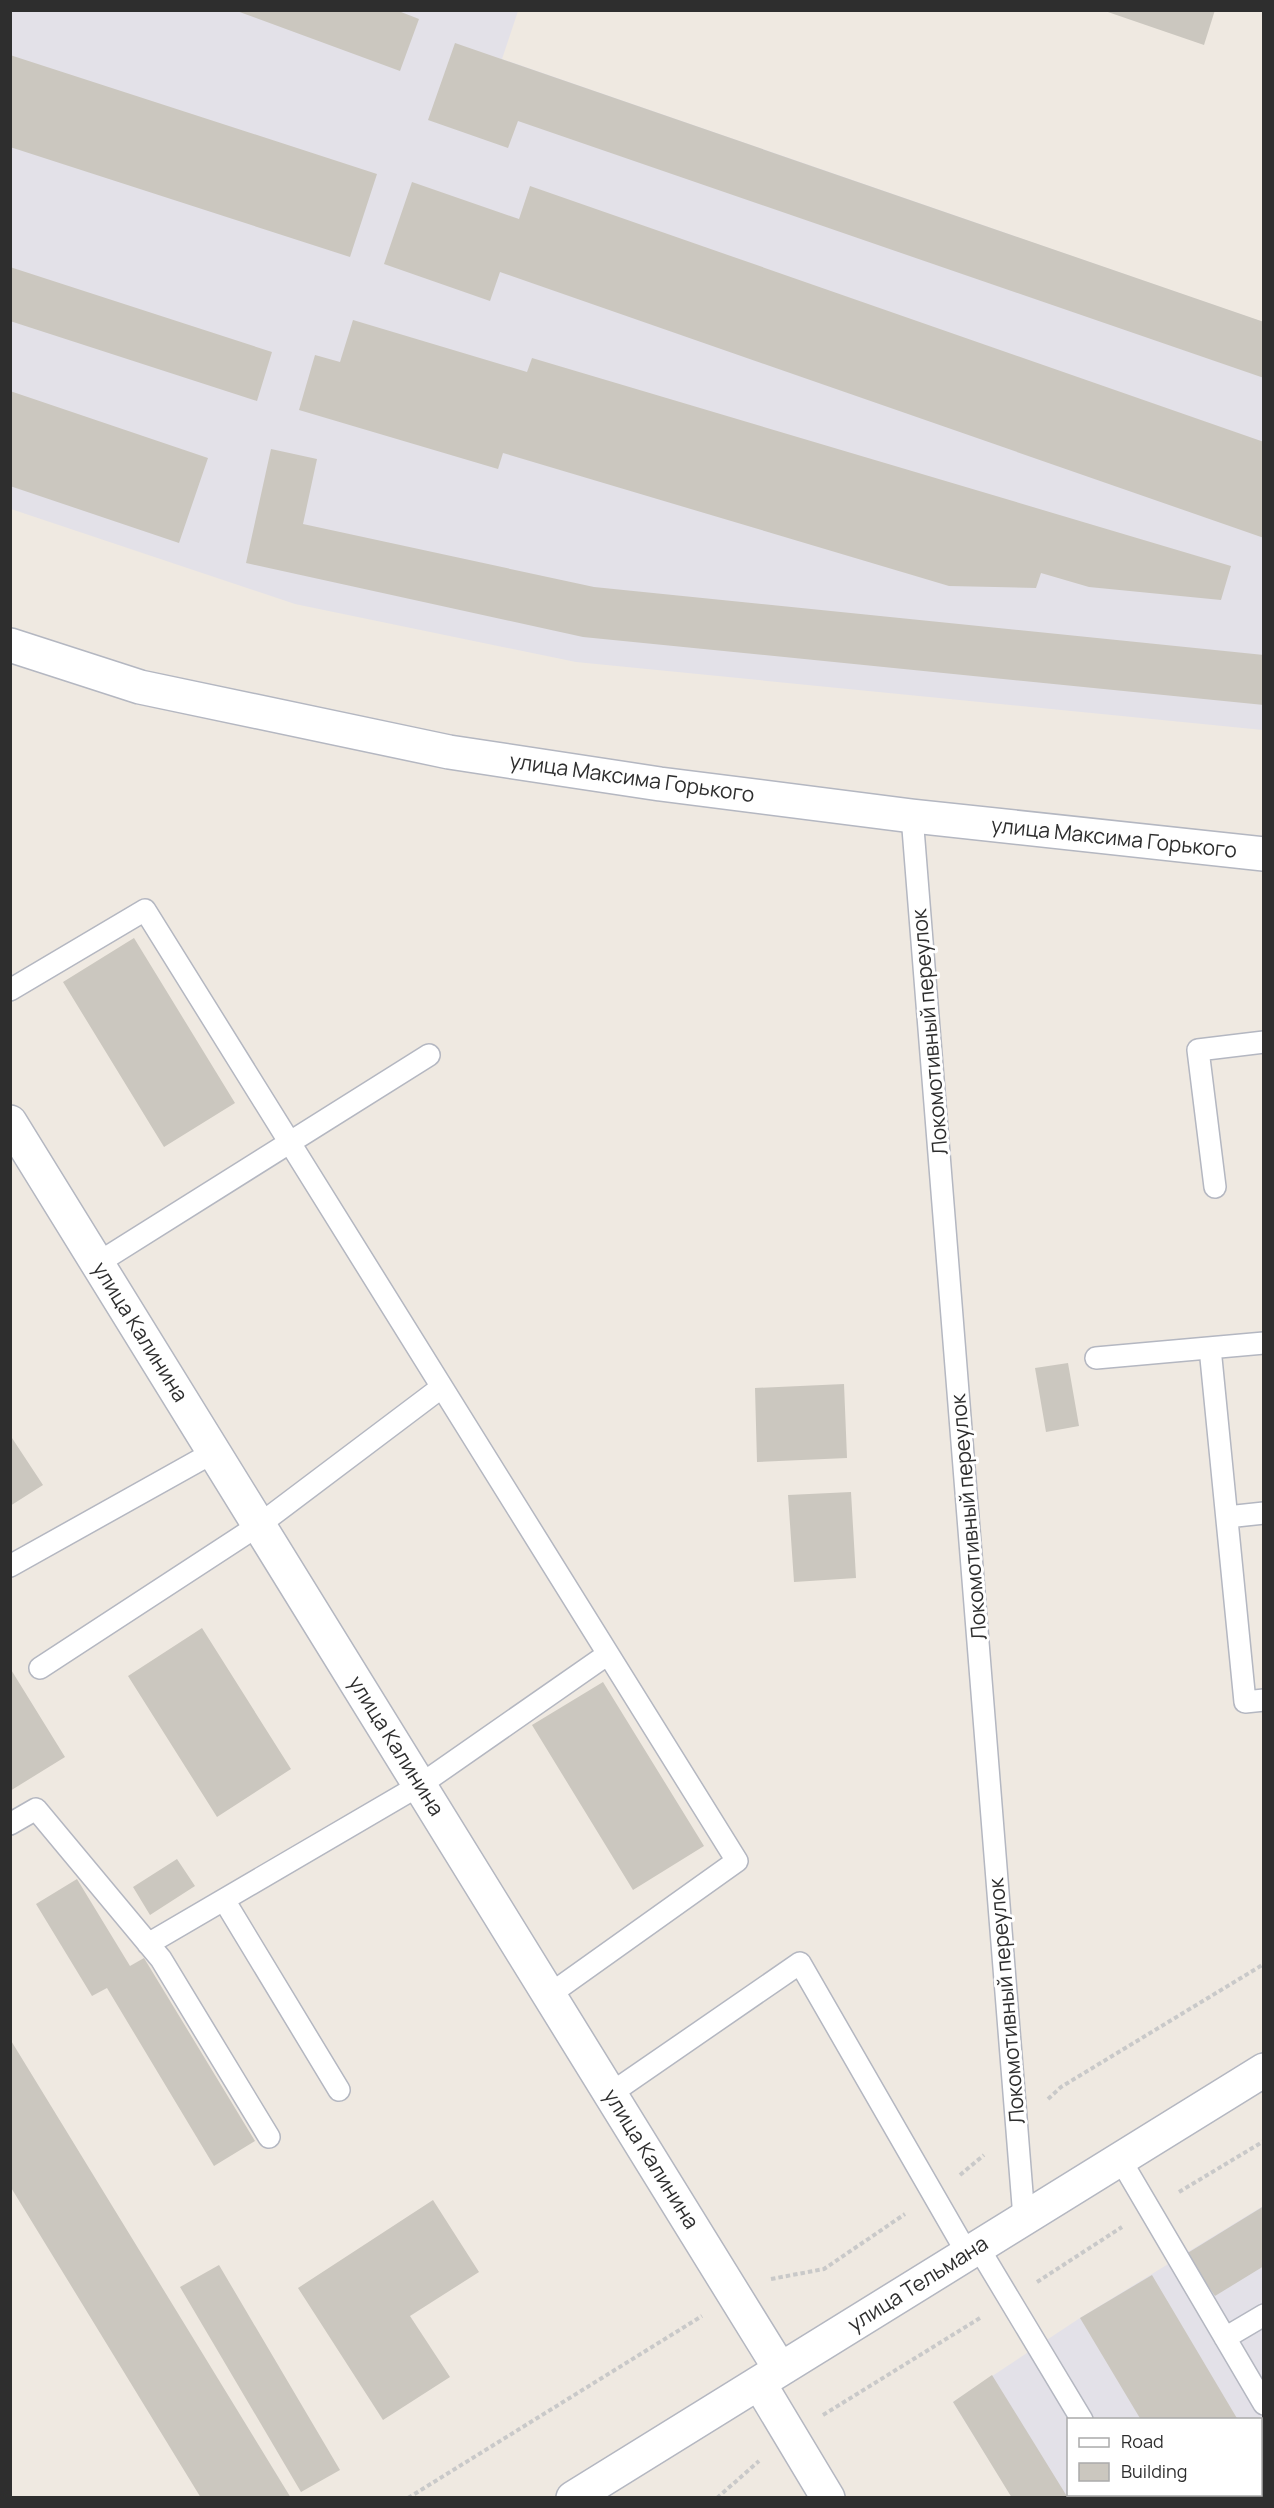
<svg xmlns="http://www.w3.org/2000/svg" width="1274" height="2508" font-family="Manrope,sans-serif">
<rect width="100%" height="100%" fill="#efe9e1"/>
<path fill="#e3e1e8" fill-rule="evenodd" d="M11 11H518L502 59 1263 322V730L576 662 295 604 11 509Z
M1263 2206V2497H1012L953 2402 1080 2318ZM1068 2420H1260V2494H1068Z"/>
<path fill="#cbc7bf" d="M234 10H396L419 19 400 71Z
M1102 10H1215L1204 45Z
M455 43 1264 322V378L518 121 508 148 428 120Z
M10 55 377 174 350 257 10 147Z
M412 182 519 219 530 186 1264 442V538L500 272 490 301 384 264Z
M10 267 272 352 257 401 10 321Z
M353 320 527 372 532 358 1231 566 1221 600 1089 587 1041 573 1036 588 949 586 503 453 498 469 299 410 315 355 340 362Z
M10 391 208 458 179 543 10 486Z
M271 449 317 459 303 524 594 587 1264 655V705L583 637 246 563Z
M134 938 235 1103 164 1147 63 982Z
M1068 1363 1079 1426 1046 1432 1035 1368Z
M844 1384 847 1458 757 1462 755 1388Z
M10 1435 43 1485 10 1506Z
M851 1492 856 1578 794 1582 788 1495Z
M202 1628 291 1769 217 1817 128 1676Z
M10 1668 65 1757 10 1791Z
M603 1682 704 1846 633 1890 532 1725Z
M177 1859 195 1886 150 1915 133 1887Z
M77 1879 130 1966 144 1958 255 2141 214 2166 107 1988 92 1996 36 1904Z
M10 2039 291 2498H201L10 2186Z
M433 2200 479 2272 410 2316 450 2377 383 2420 298 2288Z
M1264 2206V2266L1215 2296 1186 2254Z
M219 2265 340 2470 301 2492 180 2287Z
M1152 2275 1238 2420H1141L1080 2318Z
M992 2375 1068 2498H1012L953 2402Z
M1260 2458 1264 2463V2498H1187L1186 2494H1260Z"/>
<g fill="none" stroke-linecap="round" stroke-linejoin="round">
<g stroke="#b4b7c1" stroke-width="24">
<path id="lane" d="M912 816 1024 2218
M10 990 145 910 737 1861 549 1995
M1215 1187 1198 1050 1264 1042
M98 1263 429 1055
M1210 1348 1245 1702 1264 1700
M1096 1358 1264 1343
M1227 1517 1264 1513
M10 1566 214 1452
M40 1668 259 1525 442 1387
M10 1824 36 1809 161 1959 269 2137
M224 1900 339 2090
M148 1944 420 1785 608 1654
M610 2094 800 1963 967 2253
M1120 2159 1264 2404
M978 2247 1082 2420
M1225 2338 1264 2315
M1127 2494 1128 2498"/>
</g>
<g stroke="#b4b7c1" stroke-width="36">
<path id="street" d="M10 645 140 687 449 752 660 784 912 816 1264 854
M10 1122 780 2369
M759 2383 828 2498
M573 2498 1264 2070"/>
</g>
<path stroke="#c9c9c9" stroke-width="4" stroke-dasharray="4.5 3" stroke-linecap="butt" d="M1048 2099 1061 2087 1264 1964
M960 2175 984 2155
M1179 2192 1264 2141
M771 2279 824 2269 905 2214
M1037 2282 1122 2227
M823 2415 980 2318
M408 2498 702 2316
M717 2498 759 2461"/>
<use href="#lane" stroke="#fff" stroke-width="21"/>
<use href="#street" stroke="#fff" stroke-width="33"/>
</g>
<g text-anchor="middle" stroke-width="6" stroke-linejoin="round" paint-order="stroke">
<g font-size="21" fill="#2e2e2e" stroke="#fff">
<text transform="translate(632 778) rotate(8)" y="7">улица Максима Горького</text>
<text transform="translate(1114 838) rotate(6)" y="7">улица Максима Горького</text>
<text transform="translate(930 1032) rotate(-95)" y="7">Локомотивный переулок</text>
<text transform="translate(140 1332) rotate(58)" y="7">улица Калинина</text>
<text transform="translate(969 1517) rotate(-95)" y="7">Локомотивный переулок</text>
<text transform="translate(396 1746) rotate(58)" y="7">улица Калинина</text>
<text transform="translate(1007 2001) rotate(-95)" y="7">Локомотивный переулок</text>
<text transform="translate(651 2159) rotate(58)" y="7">улица Калинина</text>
<text transform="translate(918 2284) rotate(-32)" y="7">улица Тельмана</text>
</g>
</g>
<rect width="1274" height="2508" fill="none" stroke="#2e2e2e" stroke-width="24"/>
<rect x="1067" y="2418" width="195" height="78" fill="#ffffff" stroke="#ababab" stroke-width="1.5"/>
<rect x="1079" y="2438" width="30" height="9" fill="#ffffff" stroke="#ababab" stroke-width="1.5"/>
<text x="1121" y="2448" font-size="18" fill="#2e2e2e">Road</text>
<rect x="1079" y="2463" width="30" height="18" fill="#cbc7bf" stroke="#ababab" stroke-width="1.5"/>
<text x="1121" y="2478" font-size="18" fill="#2e2e2e">Building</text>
</svg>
